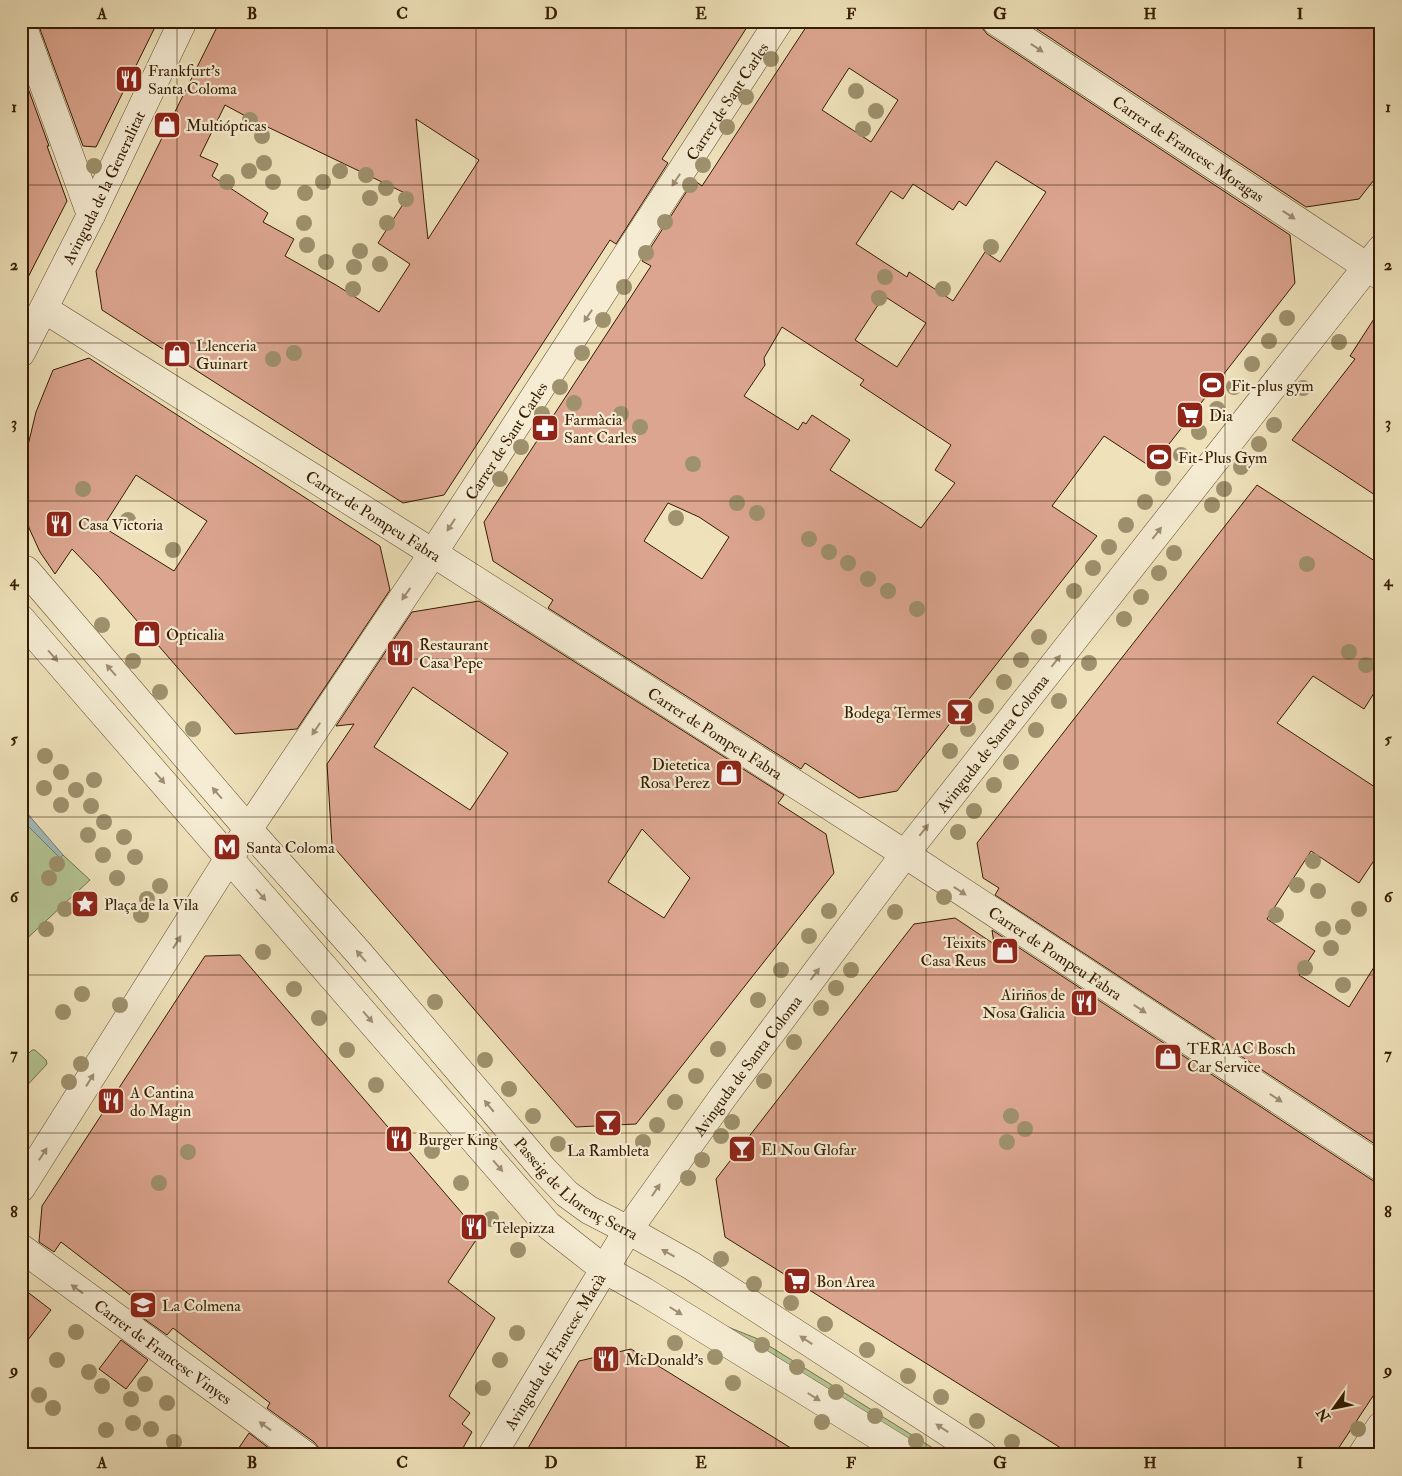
<svg xmlns="http://www.w3.org/2000/svg" width="1402" height="1476" font-family="'IM FELL Double Pica',serif">
<rect width="100%" height="100%" fill="#efe2bb"/>
<filter id="stains"><feTurbulence type="fractalNoise" baseFrequency=".004" numOctaves="4"/><feColorMatrix values="0 0 0 0 .2 0 0 0 0 .09 0 0 0 0 .02 0 0 0 .5 -.17"/></filter>
<radialGradient id="worn" r=".72"><stop offset=".6" stop-color="#630" stop-opacity="0"/><stop offset="1" stop-color="#630" stop-opacity=".3"/></radialGradient>
<path fill="#b4c494" stroke="#74704a" d="M21 819 60 858 63 855 90 880 21 944Z
M32 1050H35L46 1060 47 1064 21 1092V1061Z
M723 1325 758 1339 944 1455H930Z"/>
<path fill="#a0babc" stroke="#757b71" d="M21 806 63 855 60 858 21 819Z"/>
<path fill="#dca590" stroke="#351c01" fill-rule="evenodd" d="M37 21H158L96 147 83 146Z
M220 21H751L662 159 668 163 616 244 610 240 444 495 403 503 102 310 96 271ZM225 105 251 119 409 195 378 243 410 264 379 312 336 285 285 256 294 239 263 222 268 213 212 176 218 164 200 156ZM416 119 479 160 428 239 424 202Z
M810 21H981L982 28 987 34 1290 235 1295 283 1151 467 1104 436 1052 506 1097 536 897 791 859 798 805 763 801 769 548 608 553 600 493 561 484 522 651 266 642 261 694 180 702 186ZM849 68 898 100 871 142 822 110ZM996 161 1046 192 1000 262 985 252 953 301 909 272 907 277 856 244 891 191 903 199 913 184 953 210 959 201 966 206ZM884 296 926 323 897 367 855 340ZM782 327 864 380 860 385 951 445 935 470 955 483 921 528 830 470 850 440 812 415 806 424 803 422 798 430 744 396 765 365 764 358ZM668 503 699 517 729 537 702 579 644 541Z
M1025 21H1381V171L1359 199 1306 207Z
M21 69 49 146H47L67 201 21 291Z
M1381 308V499L1292 440 1355 359 1350 356Z
M89 358 380 546 390 590 297 729 235 734 99 577 72 549 55 574 40 552 29 528 22 494 21 474 36 412 53 370ZM136 475 207 521 174 571 103 527Z
M1257 485 1381 565V682L1364 709 1313 676 1277 723 1381 791V850L1359 883 1311 851 1267 919 1315 951 1299 975 1349 1007 1381 956V1148L995 895 999 888 983 878 977 843Z
M479 601 784 795 778 803 826 834 834 873 636 1124 576 1127 332 845 327 764 354 724 336 726 412 612ZM413 687 508 753 470 810 374 747ZM642 829 690 878 664 918 608 882Z
M955 918 994 944 992 930 1372 1180 1381 1183V1384L1334 1455H1072L725 1237 716 1179 914 924Z
M240 955 480 1234 448 1282 495 1318 449 1396 470 1413 462 1424 472 1432 459 1455H320L319 1448 314 1442 267 1408 270 1403 173 1328 167 1335 140 1316 147 1308 61 1242 54 1252 39 1242 42 1206 205 956Z
M21 1287 51 1310 21 1349Z
M121 1340 148 1360 126 1389 99 1369Z
M631 1349 757 1427 802 1455H524L579 1361Z
M249 1433 278 1455H234Z"/>
<g fill="none" stroke-linecap="round" stroke-linejoin="round">
<g stroke="#644e30" stroke-width="29">
<g id="minor">
<path id="s1" d="M996 21 1381 276"/>
<path d="M21 22 91 215"/>
<path id="s2" d="M44 309 433 553 905 854 1381 1167"/>
<path id="s3" d="M21 353 91 215 183 21"/>
<path id="s4" d="M21 569 26 570 249 830 358 952 543 1169 567 1194 589 1210 628 1230 692 1266 983 1455"/>
<path d="M21 619 548 1225 604 1269 645 1292 909 1455"/>
<path id="s5" d="M21 1188 229 858 433 553 779 21"/>
<path id="s6" d="M21 1248 305 1455"/>
<path id="s7" d="M492 1455 628 1230 723 1097 905 854 1381 249"/>
<path d="M1362 1455 1381 1426"/>
</g>
</g>
<use href="#minor" stroke="#f5ecd3" stroke-width="28"/>
</g>
<g fill="#9e916d">
<circle cx="771" cy="59" r="8"/>
<circle cx="856" cy="91" r="8"/>
<circle cx="746" cy="97" r="8"/>
<circle cx="876" cy="111" r="8"/>
<circle cx="250" cy="120" r="8"/>
<circle cx="727" cy="127" r="8"/>
<circle cx="863" cy="129" r="8"/>
<circle cx="262" cy="136" r="8"/>
<circle cx="264" cy="163" r="8"/>
<circle cx="703" cy="165" r="8"/>
<circle cx="94" cy="166" r="8"/>
<circle cx="249" cy="171" r="8"/>
<circle cx="340" cy="171" r="8"/>
<circle cx="366" cy="175" r="8"/>
<circle cx="227" cy="182" r="8"/>
<circle cx="273" cy="182" r="8"/>
<circle cx="323" cy="182" r="8"/>
<circle cx="690" cy="185" r="8"/>
<circle cx="386" cy="188" r="8"/>
<circle cx="305" cy="193" r="8"/>
<circle cx="370" cy="198" r="8"/>
<circle cx="406" cy="199" r="8"/>
<circle cx="665" cy="222" r="8"/>
<circle cx="304" cy="223" r="8"/>
<circle cx="387" cy="223" r="8"/>
<circle cx="307" cy="245" r="8"/>
<circle cx="991" cy="247" r="8"/>
<circle cx="360" cy="251" r="8"/>
<circle cx="646" cy="253" r="8"/>
<circle cx="326" cy="262" r="8"/>
<circle cx="380" cy="264" r="8"/>
<circle cx="354" cy="267" r="8"/>
<circle cx="885" cy="277" r="8"/>
<circle cx="624" cy="287" r="8"/>
<circle cx="353" cy="289" r="8"/>
<circle cx="943" cy="289" r="8"/>
<circle cx="879" cy="298" r="8"/>
<circle cx="1287" cy="318" r="8"/>
<circle cx="603" cy="320" r="8"/>
<circle cx="1269" cy="341" r="8"/>
<circle cx="1339" cy="342" r="8"/>
<circle cx="294" cy="353" r="8"/>
<circle cx="582" cy="353" r="8"/>
<circle cx="273" cy="359" r="8"/>
<circle cx="1252" cy="364" r="8"/>
<circle cx="560" cy="387" r="8"/>
<circle cx="1234" cy="387" r="8"/>
<circle cx="1303" cy="388" r="8"/>
<circle cx="574" cy="403" r="8"/>
<circle cx="1217" cy="409" r="8"/>
<circle cx="542" cy="414" r="8"/>
<circle cx="621" cy="414" r="8"/>
<circle cx="1274" cy="425" r="8"/>
<circle cx="640" cy="427" r="8"/>
<circle cx="1199" cy="432" r="8"/>
<circle cx="1259" cy="444" r="8"/>
<circle cx="521" cy="447" r="8"/>
<circle cx="1181" cy="455" r="8"/>
<circle cx="693" cy="464" r="8"/>
<circle cx="1241" cy="467" r="8"/>
<circle cx="1163" cy="478" r="8"/>
<circle cx="500" cy="479" r="8"/>
<circle cx="83" cy="489" r="8"/>
<circle cx="1224" cy="489" r="8"/>
<circle cx="1145" cy="502" r="8"/>
<circle cx="737" cy="503" r="8"/>
<circle cx="1212" cy="505" r="8"/>
<circle cx="757" cy="513" r="8"/>
<circle cx="676" cy="518" r="8"/>
<circle cx="128" cy="520" r="8"/>
<circle cx="1126" cy="525" r="8"/>
<circle cx="809" cy="539" r="8"/>
<circle cx="1109" cy="547" r="8"/>
<circle cx="173" cy="550" r="8"/>
<circle cx="829" cy="552" r="8"/>
<circle cx="1174" cy="553" r="8"/>
<circle cx="848" cy="563" r="8"/>
<circle cx="1307" cy="564" r="8"/>
<circle cx="1093" cy="568" r="8"/>
<circle cx="1159" cy="573" r="8"/>
<circle cx="868" cy="579" r="8"/>
<circle cx="888" cy="591" r="8"/>
<circle cx="1074" cy="591" r="8"/>
<circle cx="1141" cy="597" r="8"/>
<circle cx="917" cy="609" r="8"/>
<circle cx="1124" cy="619" r="8"/>
<circle cx="102" cy="625" r="8"/>
<circle cx="1039" cy="637" r="8"/>
<circle cx="1349" cy="652" r="8"/>
<circle cx="1021" cy="660" r="8"/>
<circle cx="133" cy="661" r="8"/>
<circle cx="1089" cy="663" r="8"/>
<circle cx="1366" cy="665" r="8"/>
<circle cx="1004" cy="682" r="8"/>
<circle cx="160" cy="692" r="8"/>
<circle cx="1059" cy="701" r="8"/>
<circle cx="986" cy="706" r="8"/>
<circle cx="193" cy="729" r="8"/>
<circle cx="968" cy="729" r="8"/>
<circle cx="1036" cy="730" r="8"/>
<circle cx="950" cy="751" r="8"/>
<circle cx="45" cy="756" r="8"/>
<circle cx="1011" cy="762" r="8"/>
<circle cx="61" cy="772" r="8"/>
<circle cx="94" cy="780" r="8"/>
<circle cx="994" cy="785" r="8"/>
<circle cx="44" cy="788" r="8"/>
<circle cx="76" cy="790" r="8"/>
<circle cx="61" cy="805" r="8"/>
<circle cx="91" cy="806" r="8"/>
<circle cx="974" cy="811" r="8"/>
<circle cx="104" cy="822" r="8"/>
<circle cx="958" cy="832" r="8"/>
<circle cx="88" cy="835" r="8"/>
<circle cx="124" cy="837" r="8"/>
<circle cx="103" cy="855" r="8"/>
<circle cx="135" cy="857" r="8"/>
<circle cx="1313" cy="861" r="8"/>
<circle cx="57" cy="864" r="8"/>
<circle cx="49" cy="878" r="8"/>
<circle cx="117" cy="878" r="8"/>
<circle cx="1297" cy="885" r="8"/>
<circle cx="160" cy="886" r="8"/>
<circle cx="1318" cy="891" r="8"/>
<circle cx="944" cy="897" r="8"/>
<circle cx="147" cy="899" r="8"/>
<circle cx="65" cy="909" r="8"/>
<circle cx="1359" cy="909" r="8"/>
<circle cx="829" cy="911" r="8"/>
<circle cx="895" cy="912" r="8"/>
<circle cx="141" cy="915" r="8"/>
<circle cx="1276" cy="915" r="8"/>
<circle cx="1343" cy="927" r="8"/>
<circle cx="46" cy="929" r="8"/>
<circle cx="1323" cy="929" r="8"/>
<circle cx="809" cy="936" r="8"/>
<circle cx="1331" cy="948" r="8"/>
<circle cx="263" cy="952" r="8"/>
<circle cx="1305" cy="968" r="8"/>
<circle cx="781" cy="970" r="8"/>
<circle cx="851" cy="970" r="8"/>
<circle cx="1343" cy="985" r="8"/>
<circle cx="836" cy="988" r="8"/>
<circle cx="294" cy="989" r="8"/>
<circle cx="82" cy="994" r="8"/>
<circle cx="758" cy="1000" r="8"/>
<circle cx="435" cy="1002" r="8"/>
<circle cx="120" cy="1005" r="8"/>
<circle cx="821" cy="1008" r="8"/>
<circle cx="63" cy="1012" r="8"/>
<circle cx="319" cy="1018" r="8"/>
<circle cx="794" cy="1042" r="8"/>
<circle cx="718" cy="1049" r="8"/>
<circle cx="347" cy="1050" r="8"/>
<circle cx="485" cy="1060" r="8"/>
<circle cx="81" cy="1064" r="8"/>
<circle cx="696" cy="1076" r="8"/>
<circle cx="764" cy="1081" r="8"/>
<circle cx="69" cy="1082" r="8"/>
<circle cx="376" cy="1085" r="8"/>
<circle cx="509" cy="1089" r="8"/>
<circle cx="675" cy="1102" r="8"/>
<circle cx="533" cy="1116" r="8"/>
<circle cx="1011" cy="1116" r="8"/>
<circle cx="732" cy="1122" r="8"/>
<circle cx="657" cy="1125" r="8"/>
<circle cx="1025" cy="1129" r="8"/>
<circle cx="721" cy="1136" r="8"/>
<circle cx="643" cy="1142" r="8"/>
<circle cx="1007" cy="1142" r="8"/>
<circle cx="558" cy="1144" r="8"/>
<circle cx="432" cy="1151" r="8"/>
<circle cx="188" cy="1152" r="8"/>
<circle cx="702" cy="1160" r="8"/>
<circle cx="688" cy="1178" r="8"/>
<circle cx="159" cy="1183" r="8"/>
<circle cx="461" cy="1183" r="8"/>
<circle cx="491" cy="1219" r="8"/>
<circle cx="518" cy="1250" r="8"/>
<circle cx="721" cy="1259" r="8"/>
<circle cx="754" cy="1284" r="8"/>
<circle cx="791" cy="1303" r="8"/>
<circle cx="825" cy="1324" r="8"/>
<circle cx="76" cy="1332" r="8"/>
<circle cx="517" cy="1333" r="8"/>
<circle cx="675" cy="1343" r="8"/>
<circle cx="762" cy="1345" r="8"/>
<circle cx="867" cy="1350" r="8"/>
<circle cx="715" cy="1357" r="8"/>
<circle cx="57" cy="1360" r="8"/>
<circle cx="500" cy="1360" r="8"/>
<circle cx="797" cy="1367" r="8"/>
<circle cx="89" cy="1372" r="8"/>
<circle cx="908" cy="1376" r="8"/>
<circle cx="733" cy="1383" r="8"/>
<circle cx="145" cy="1384" r="8"/>
<circle cx="102" cy="1386" r="8"/>
<circle cx="483" cy="1388" r="8"/>
<circle cx="836" cy="1392" r="8"/>
<circle cx="39" cy="1395" r="8"/>
<circle cx="941" cy="1397" r="8"/>
<circle cx="131" cy="1399" r="8"/>
<circle cx="167" cy="1403" r="8"/>
<circle cx="53" cy="1408" r="8"/>
<circle cx="875" cy="1416" r="8"/>
<circle cx="977" cy="1421" r="8"/>
<circle cx="822" cy="1422" r="8"/>
<circle cx="133" cy="1423" r="8"/>
<circle cx="151" cy="1429" r="8"/>
<circle cx="1358" cy="1429" r="8"/>
<circle cx="106" cy="1430" r="8"/>
<circle cx="916" cy="1441" r="8"/>
<circle cx="174" cy="1442" r="8"/>
<circle cx="1012" cy="1442" r="8"/>
</g>
<defs><path id="oneway-solid" d="M-6-.8H1V-3.2L6.5 0L1 3.2V.8H-6Z" transform="scale(1.25)"/></defs>
<g fill="#9f8e74">
<use href="#oneway-solid" transform="translate(1037 48) rotate(33)"/>
<use href="#oneway-solid" transform="translate(676 180) rotate(123)"/>
<use href="#oneway-solid" transform="translate(1289 215) rotate(33)"/>
<use href="#oneway-solid" transform="translate(588 316) rotate(123)"/>
<use href="#oneway-solid" transform="translate(451 525) rotate(123)"/>
<use href="#oneway-solid" transform="translate(1157 533) rotate(-52)"/>
<use href="#oneway-solid" transform="translate(406 594) rotate(125)"/>
<use href="#oneway-solid" transform="translate(53 656) rotate(49)"/>
<use href="#oneway-solid" transform="translate(1056 661) rotate(-52)"/>
<use href="#oneway-solid" transform="translate(111 670) rotate(-131)"/>
<use href="#oneway-solid" transform="translate(316 729) rotate(124)"/>
<use href="#oneway-solid" transform="translate(160 778) rotate(49)"/>
<use href="#oneway-solid" transform="translate(217 793) rotate(-131)"/>
<use href="#oneway-solid" transform="translate(924 830) rotate(-52)"/>
<use href="#oneway-solid" transform="translate(960 891) rotate(33)"/>
<use href="#oneway-solid" transform="translate(261 895) rotate(49)"/>
<use href="#oneway-solid" transform="translate(177 942) rotate(-58)"/>
<use href="#oneway-solid" transform="translate(361 956) rotate(-131)"/>
<use href="#oneway-solid" transform="translate(815 974) rotate(-53)"/>
<use href="#oneway-solid" transform="translate(1140 1009) rotate(33)"/>
<use href="#oneway-solid" transform="translate(368 1017) rotate(49)"/>
<use href="#oneway-solid" transform="translate(90 1080) rotate(-58)"/>
<use href="#oneway-solid" transform="translate(1276 1098) rotate(33)"/>
<use href="#oneway-solid" transform="translate(489 1106) rotate(-130)"/>
<use href="#oneway-solid" transform="translate(43 1154) rotate(-57)"/>
<use href="#oneway-solid" transform="translate(498 1166) rotate(49)"/>
<use href="#oneway-solid" transform="translate(656 1190) rotate(-56)"/>
<use href="#oneway-solid" transform="translate(668 1253) rotate(-151)"/>
<use href="#oneway-solid" transform="translate(77 1289) rotate(-144)"/>
<use href="#oneway-solid" transform="translate(676 1311) rotate(32)"/>
<use href="#oneway-solid" transform="translate(806 1340) rotate(-147)"/>
<use href="#oneway-solid" transform="translate(814 1397) rotate(32)"/>
<use href="#oneway-solid" transform="translate(265 1426) rotate(-144)"/>
<use href="#oneway-solid" transform="translate(942 1428) rotate(-147)"/>
</g>
<path fill="none" stroke="#351c01" stroke-width="1" stroke-opacity="0.55" d="M177 21V1455M327 21V1455M476 21V1455M626 21V1455M776 21V1455M926 21V1455M1075 21V1455M1225 21V1455M21 185H1381M21 343H1381M21 501H1381M21 659H1381M21 817H1381M21 975H1381M21 1133H1381M21 1291H1381"/>
<defs>
<g id="restaurant-square" transform="scale(1.4375)"><rect x="-9" y="-9" width="18" height="18" rx="4" fill="#8f2418" stroke="#f5ecd3"/><path d="M-5-6h1v4h1v-4h1v4h1v-4h1v5L-1.5 .5V6h-2V.5L-5-1ZM5-6V6H3V1.5H1.5Q1.5-4 5-6Z" fill="#fff"/></g>
<g id="shop-square" transform="scale(1.4375)"><rect x="-9" y="-9" width="18" height="18" rx="4" fill="#8f2418" stroke="#f5ecd3"/><path d="M-5-2.5h2.3a2.7 3.5 0 0 1 5.4 0H5L5.5 6h-11ZM-1.5-2.5h3a1.5 2.3 0 0 0-3 0Z" fill="#fff"/></g>
<g id="stadium-square" transform="scale(1.4375)"><rect x="-9" y="-9" width="18" height="18" rx="4" fill="#8f2418" stroke="#f5ecd3"/><path d="M0-5a6.5 5 0 1 0 0 10a6.5 5 0 1 0 0-10ZM-3.5-1.8h7v3.6h-7Z" fill="#fff"/></g>
<g id="supermarket-square" transform="scale(1.4375)"><rect x="-9" y="-9" width="18" height="18" rx="4" fill="#8f2418" stroke="#f5ecd3"/><path d="M-6-5.5h2.5l.6 2H6L4.5 2H-2.5L-4.4-4H-6ZM-1.5 3.2a1.3 1.3 0 1 0 .1 0ZM3 3.2a1.3 1.3 0 1 0 .1 0Z" fill="#fff"/></g>
<g id="pharmacy-square" transform="scale(1.4375)"><rect x="-9" y="-9" width="18" height="18" rx="4" fill="#8f2418" stroke="#f5ecd3"/><path d="M-2-6h4v4h4v4h-4v4h-4v-4h-4v-4h4Z" fill="#fff"/></g>
<g id="bar-square" transform="scale(1.4375)"><rect x="-9" y="-9" width="18" height="18" rx="4" fill="#8f2418" stroke="#f5ecd3"/><path d="M-6-5H6L.8 .8V4.5H3.5V6h-7V4.5H-.8V.8Z" fill="#fff"/></g>
<g id="metro-square" transform="scale(1.4375)"><rect x="-9" y="-9" width="18" height="18" rx="4" fill="#8f2418" stroke="#f5ecd3"/><path d="M-5.5 5V-5H-3L0 0L3-5H5.5V5H3V-.5L0 4L-3-.5V5Z" fill="#fff"/></g>
<g id="sight-square" transform="scale(1.4375)"><rect x="-9" y="-9" width="18" height="18" rx="4" fill="#8f2418" stroke="#f5ecd3"/><path d="M0-6L1.8-2.2L6-1.7L2.9 1.2L3.7 5.4L0 3.3L-3.7 5.4L-2.9 1.2L-6-1.7L-1.8-2.2Z" fill="#fff"/></g>
<g id="school-square" transform="scale(1.4375)"><rect x="-9" y="-9" width="18" height="18" rx="4" fill="#8f2418" stroke="#f5ecd3"/><path d="M0-5L7-2L0 1L-7-2ZM-4 1L0 2.5L4 1V4Q0 6-4 4Z" fill="#fff"/></g>
</defs>
<g fill-rule="evenodd">
<use href="#restaurant-square" x="129" y="79"/>
<use href="#shop-square" x="167" y="125"/>
<use href="#shop-square" x="177" y="354"/>
<use href="#stadium-square" x="1212" y="385"/>
<use href="#supermarket-square" x="1190" y="415"/>
<use href="#pharmacy-square" x="545" y="428"/>
<use href="#stadium-square" x="1159" y="457"/>
<use href="#restaurant-square" x="59" y="524"/>
<use href="#shop-square" x="147" y="634"/>
<use href="#restaurant-square" x="400" y="653"/>
<use href="#bar-square" x="960" y="712"/>
<use href="#shop-square" x="729" y="773"/>
<use href="#metro-square" x="227" y="847"/>
<use href="#sight-square" x="85" y="904"/>
<use href="#shop-square" x="1005" y="951"/>
<use href="#restaurant-square" x="1084" y="1003"/>
<use href="#shop-square" x="1168" y="1057"/>
<use href="#restaurant-square" x="111" y="1101"/>
<use href="#bar-square" x="608" y="1123"/>
<use href="#restaurant-square" x="399" y="1139"/>
<use href="#bar-square" x="742" y="1149"/>
<use href="#restaurant-square" x="474" y="1227"/>
<use href="#supermarket-square" x="797" y="1281"/>
<use href="#school-square" x="143" y="1305"/>
<use href="#restaurant-square" x="606" y="1359"/>
</g>
<g text-anchor="middle" stroke-width="4.5" stroke-linejoin="round" paint-order="stroke">
<g font-size="16" fill="#351c01" stroke="#f5ecd3" text-anchor="start">
<text x="148" y="76">Frankfurt's<tspan x="148" dy="18">Santa Coloma</tspan></text>
<text x="186" y="131">Multiópticas</text>
<text x="196" y="351">Llenceria<tspan x="196" dy="18">Guinart</tspan></text>
<text x="1231" y="391">Fit-plus gym</text>
<text x="1209" y="421">Dia</text>
<text x="564" y="425">Farmàcia<tspan x="564" dy="18">Sant Carles</tspan></text>
<text x="1178" y="463">Fit-Plus Gym</text>
<text x="78" y="530">Casa Victoria</text>
<text x="166" y="640">Opticalia</text>
<text x="419" y="650">Restaurant<tspan x="419" dy="18">Casa Pepe</tspan></text>
<text x="941" y="718" text-anchor="end">Bodega Termes</text>
<text x="710" y="770" text-anchor="end">Dietetica<tspan x="710" dy="18">Rosa Perez</tspan></text>
<text x="246" y="853">Santa Coloma</text>
<text x="104" y="910">Plaça de la Vila</text>
<text x="986" y="948" text-anchor="end">Teixits<tspan x="986" dy="18">Casa Reus</tspan></text>
<text x="1065" y="1000" text-anchor="end">Airiños de<tspan x="1065" dy="18">Nosa Galicia</tspan></text>
<text x="1187" y="1054">TERAAC Bosch<tspan x="1187" dy="18">Car Service</tspan></text>
<text x="130" y="1098">A Cantina<tspan x="130" dy="18">do Magin</tspan></text>
<text x="418" y="1145">Burger King</text>
<text x="761" y="1155">El Nou Glofar</text>
<text x="608" y="1156" text-anchor="middle">La Rambleta</text>
<text x="493" y="1233">Telepizza</text>
<text x="816" y="1287">Bon Area</text>
<text x="162" y="1311">La Colmena</text>
<text x="625" y="1365">McDonald's</text>
</g>
<g font-size="16" fill="#351c01" stroke="#f5ecd3">
<text dy="6" stroke="none"><textPath href="#s5" startOffset="1296">Carrer de Sant Carles</textPath></text>
<text dy="6" stroke="none"><textPath href="#s1" startOffset="231">Carrer de Francesc Moragas</textPath></text>
<text dy="6" stroke="none"><textPath href="#s3" startOffset="185">Avinguda de la Generalitat</textPath></text>
<text dy="6" stroke="none"><textPath href="#s5" startOffset="891">Carrer de Sant Carles</textPath></text>
<text dy="6" stroke="none"><textPath href="#s2" startOffset="389">Carrer de Pompeu Fabra</textPath></text>
<text dy="6" stroke="none"><textPath href="#s2" startOffset="794">Carrer de Pompeu Fabra</textPath></text>
<text dy="6" stroke="none"><textPath href="#s7" startOffset="871">Avinguda de Santa Coloma</textPath></text>
<text dy="6" stroke="none"><textPath href="#s2" startOffset="1199">Carrer de Pompeu Fabra</textPath></text>
<text dy="6" stroke="none"><textPath href="#s7" startOffset="466">Avinguda de Santa Coloma</textPath></text>
<text dy="6" stroke="none"><textPath href="#s4" startOffset="835">Passeig de Llorenç Serra</textPath></text>
<text dy="6" stroke="none"><textPath href="#s7" startOffset="121">Avinguda de Francesc Macià</textPath></text>
<text dy="6" stroke="none"><textPath href="#s6" startOffset="176">Carrer de Francesc Vinyes</textPath></text>
</g>
</g>
<rect width="1402" height="1476" fill="none" stroke="#efe2bb" stroke-width="55"/>
<g transform="translate(1334 1408) rotate(237)" stroke="#f5ecd3" stroke-width="4" paint-order="stroke">
<path d="M0-4L9 19L0 12L-9 19Z" fill="#351c01"/>
<text y="-8" font-size="14" font-weight="bold" text-anchor="middle" fill="#351c01">N</text>
</g>
<rect x="28" y="28" width="1346" height="1420" fill="none" stroke="#351c01" stroke-width="2"/>
<g font-size="16" text-anchor="middle" font-weight="bold" fill="#351c01">
<text x="102" y="19">A</text>
<text x="252" y="19">B</text>
<text x="402" y="19">C</text>
<text x="551" y="19">D</text>
<text x="701" y="19">E</text>
<text x="851" y="19">F</text>
<text x="1000" y="19">G</text>
<text x="1150" y="19">H</text>
<text x="1300" y="19">I</text>
<text x="14" y="112">1</text>
<text x="1388" y="112">1</text>
<text x="14" y="270">2</text>
<text x="1388" y="270">2</text>
<text x="14" y="428">3</text>
<text x="1388" y="428">3</text>
<text x="14" y="586">4</text>
<text x="1388" y="586">4</text>
<text x="14" y="744">5</text>
<text x="1388" y="744">5</text>
<text x="14" y="902">6</text>
<text x="1388" y="902">6</text>
<text x="14" y="1059">7</text>
<text x="1388" y="1059">7</text>
<text x="14" y="1217">8</text>
<text x="1388" y="1217">8</text>
<text x="14" y="1375">9</text>
<text x="1388" y="1375">9</text>
<text x="102" y="1468">A</text>
<text x="252" y="1468">B</text>
<text x="402" y="1468">C</text>
<text x="551" y="1468">D</text>
<text x="701" y="1468">E</text>
<text x="851" y="1468">F</text>
<text x="1000" y="1468">G</text>
<text x="1150" y="1468">H</text>
<text x="1300" y="1468">I</text>
</g>
<rect width="100%" height="100%" filter="url(#stains)"/>
<rect width="100%" height="100%" fill="url(#worn)"/>
</svg>
